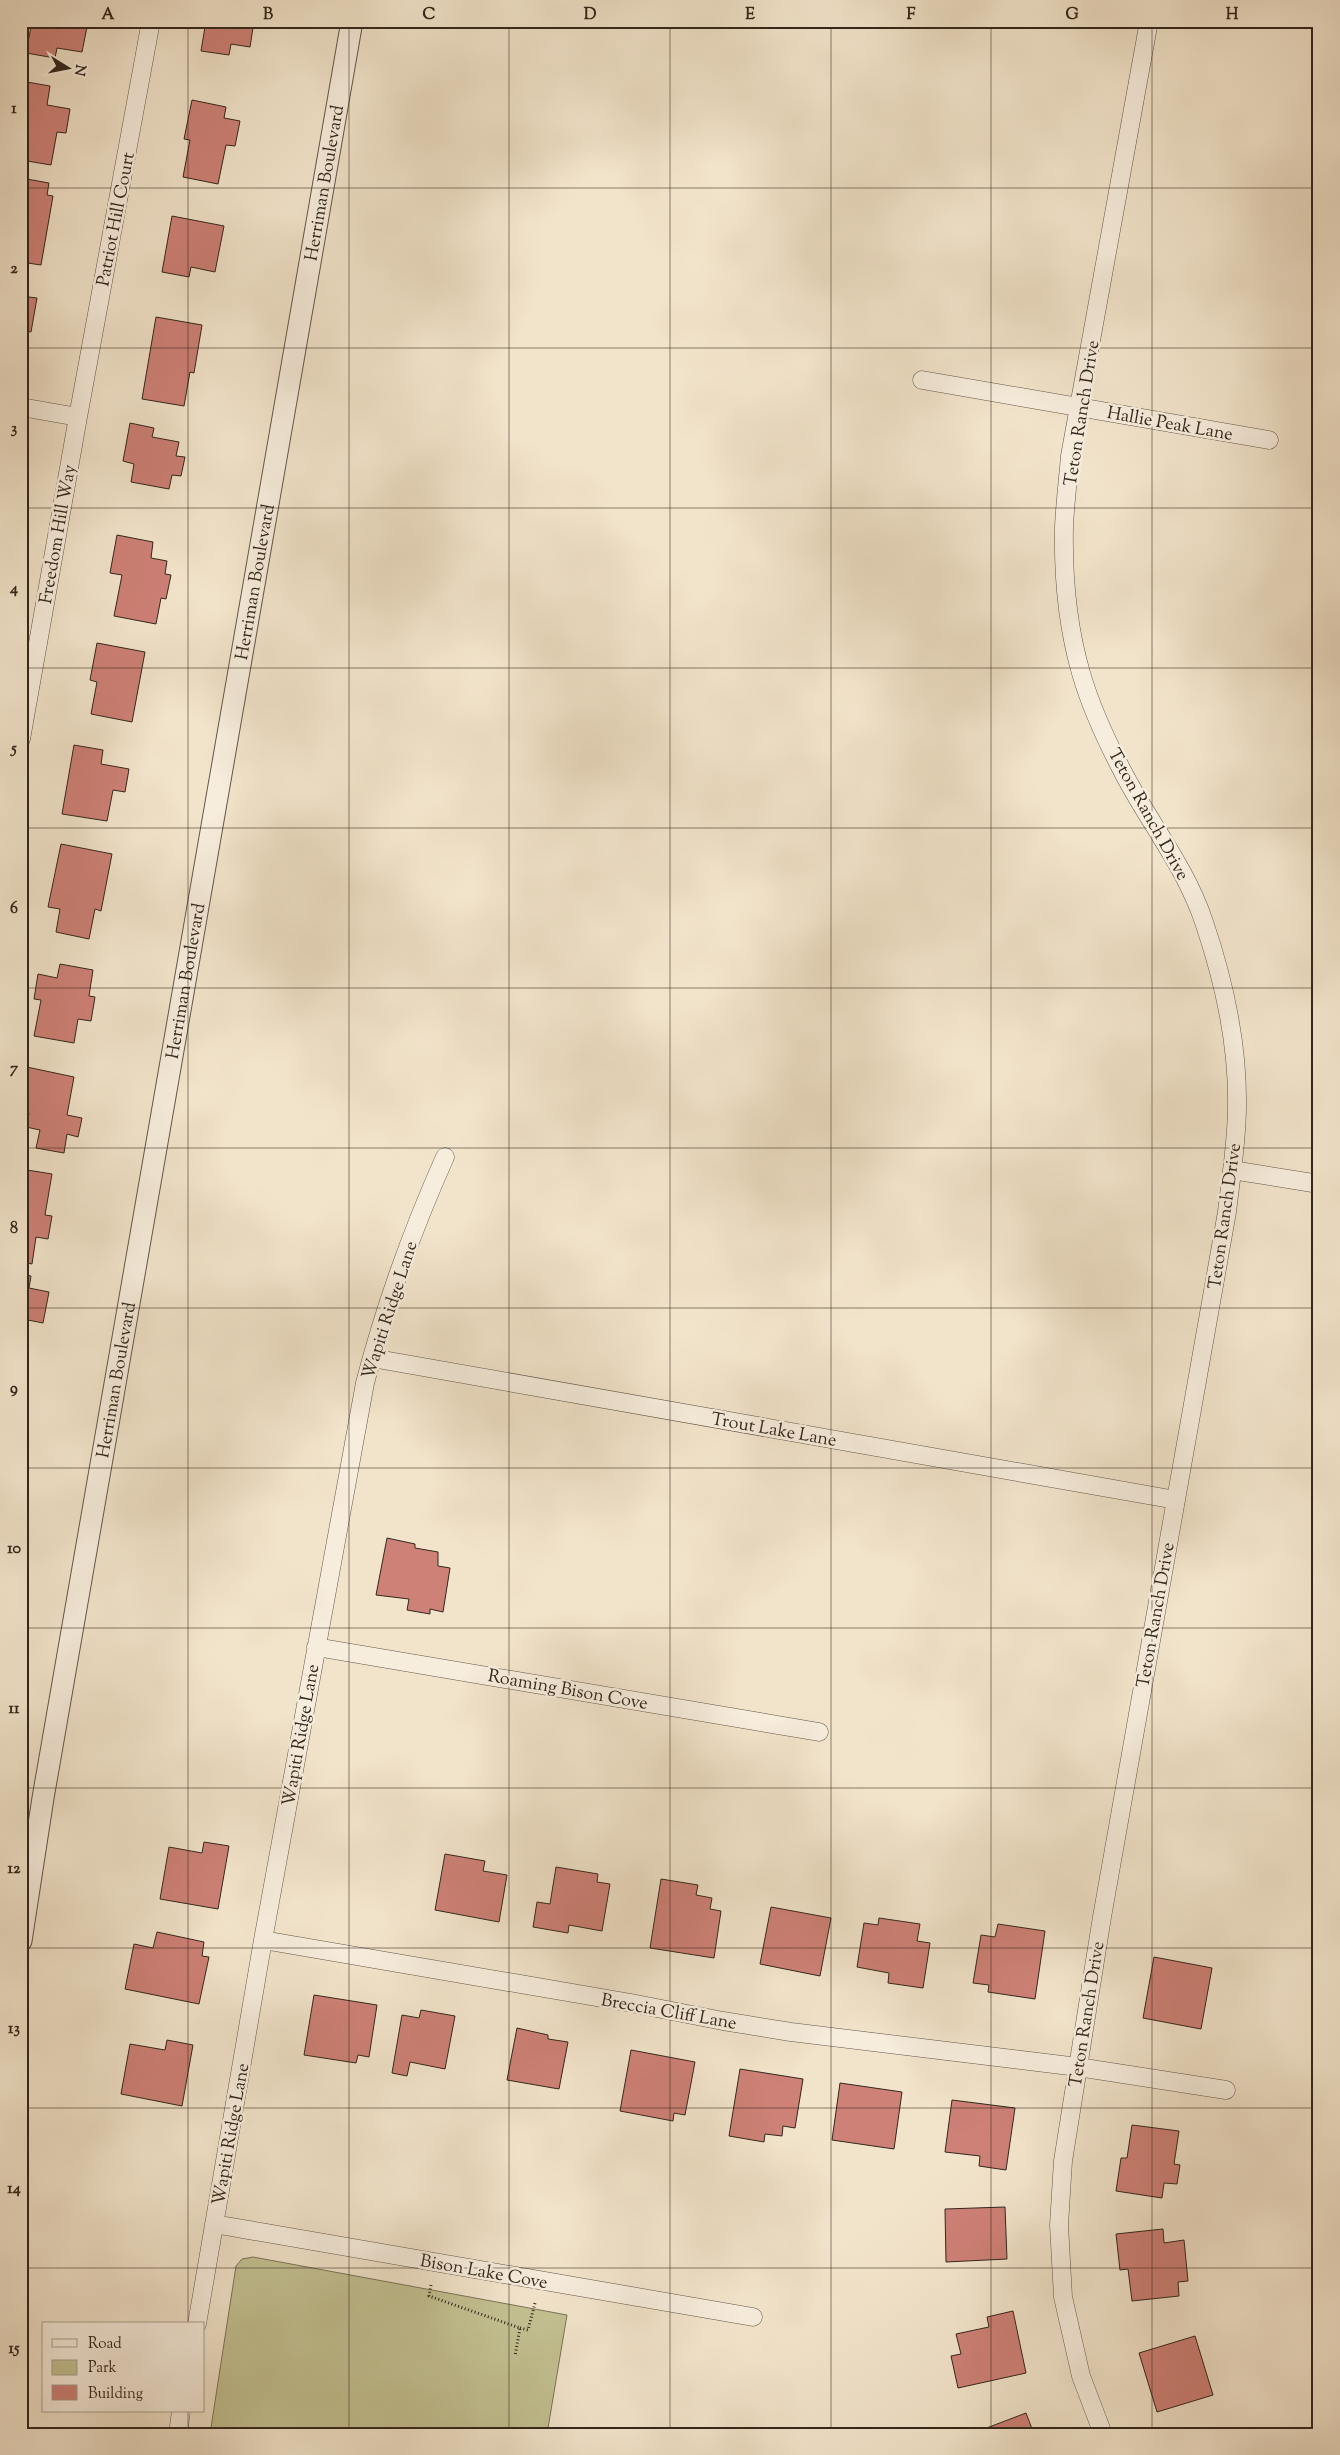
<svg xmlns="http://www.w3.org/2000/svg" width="1340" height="2455" font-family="'Sorts Mill Goudy',serif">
<rect width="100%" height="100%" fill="#f2e4cb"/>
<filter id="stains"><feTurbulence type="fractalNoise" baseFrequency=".004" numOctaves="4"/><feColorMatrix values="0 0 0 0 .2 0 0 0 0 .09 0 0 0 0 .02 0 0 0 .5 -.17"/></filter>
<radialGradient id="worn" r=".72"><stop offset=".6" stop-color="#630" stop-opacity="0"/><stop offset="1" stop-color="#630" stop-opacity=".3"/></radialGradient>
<path fill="#c3c192" stroke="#7b7457" d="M253 2257 567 2315 547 2434H210L236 2266 242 2259Z"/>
<path fill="#ce8177" stroke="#33261c" d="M32 21H78L77 25 87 27 82 52 57 48 55 58 26 53Z
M206 21H254L250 47 231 44 229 55 201 51Z
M21 81 50 86 47 105 70 109 66 133 57 132 51 165 21 160Z
M192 100 226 107 224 118 240 121 235 146 226 145 218 184 183 177 190 140 184 139Z
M21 178 49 183 47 195 53 196 41 265 21 262Z
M172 216 224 226 215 272 191 267 189 277 162 272Z
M21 296 37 298 31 332 21 330Z
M156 317 202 325 194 373 190 372 184 406 142 399Z
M130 423 154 428 152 437 179 442 176 456 185 457 181 476 172 475 169 489 131 482 134 464 123 461Z
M117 535 153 542 151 558 167 561 165 574 171 575 166 599 161 598 156 624 114 616 122 575 110 573Z
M97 643 145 652 132 722 91 714 97 682 90 680Z
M74 745 103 750 101 764 129 769 125 792 113 790 107 821 62 814Z
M61 844 112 854 101 911 95 909 89 939 56 932 60 909 48 907Z
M60 964 93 970 89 996 95 997 91 1021 78 1019 74 1043 34 1036 41 1000 34 999 38 974 57 978Z
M22 1066 74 1077 67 1115 82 1118 78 1137 67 1134 64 1153 36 1148 40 1130 26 1127 29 1113 21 1112Z
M21 1169 52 1174 45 1215 52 1216 48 1239 36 1237 32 1264 21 1262Z
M21 1274 31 1276 29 1288 49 1292 43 1323 23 1319 21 1329Z
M387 1538 415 1544V1548L438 1552V1566L450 1568 443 1612 430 1609V1614L407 1610 409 1599 376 1595Z
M204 1842 229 1846 218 1909 160 1899 169 1847 202 1853Z
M445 1854 485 1861 483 1871 507 1875 499 1922 435 1910Z
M556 1867 598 1874 597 1882 610 1884 602 1931 569 1925 568 1933 533 1927 537 1902 550 1904Z
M661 1879 698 1885 696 1895 712 1898 710 1909 721 1911 714 1958 650 1948Z
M771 1907 831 1918 820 1976 760 1964Z
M879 1918 920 1924 917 1941 930 1943 923 1988 888 1983 889 1973 857 1967 864 1923 878 1925Z
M998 1924 1045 1931 1035 1999 988 1992 989 1985 973 1983 981 1935 995 1937Z
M157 1932 204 1942 202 1956 209 1957 199 2004 125 1989 134 1944 153 1948Z
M1154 1957 1212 1968 1201 2029 1143 2018Z
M314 1995 377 2005 369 2057 358 2055 356 2063 304 2055Z
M421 2010 455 2016 445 2069 410 2062 407 2076 392 2073 402 2015 419 2018Z
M517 2028 548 2035V2039L568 2042 559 2089 507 2080Z
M167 2040 193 2045 182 2106 121 2094 130 2044 165 2050Z
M631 2050 695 2062 685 2115 674 2113 673 2121 620 2111Z
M740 2069 803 2079 795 2128 783 2126 782 2136 765 2134 764 2142 729 2136Z
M840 2083 902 2092 894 2149 832 2140Z
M952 2100 1015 2108 1006 2170 979 2166 980 2156 945 2152Z
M1132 2125 1179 2131 1174 2164 1180 2165 1177 2184 1164 2183 1162 2198 1116 2191 1121 2158H1127Z
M1005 2207 1007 2259 946 2262 945 2209Z
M1163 2229 1164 2243 1184 2240 1188 2281 1178 2282 1179 2296 1132 2301 1128 2269 1120 2270 1116 2234Z
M1013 2311 1026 2373 958 2388 951 2356 961 2354 956 2334 989 2327 987 2317Z
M1195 2336 1213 2395 1157 2412 1139 2353Z
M1026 2413 1034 2434H971Z"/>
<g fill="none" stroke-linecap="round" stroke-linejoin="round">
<g stroke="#635648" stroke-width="19">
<path id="minor" d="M922 380 1269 440
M21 407 78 417
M21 739 78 417 151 21
M1232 1170 1319 1184
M372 1358 1176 1500
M316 1647 819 1732
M263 1940 631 2003 723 2021 791 2032 1078 2067 1226 2090
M214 2224 753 2317
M197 2324 263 1940 365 1383C385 1306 412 1231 445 1157
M178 2434 181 2411
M1103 2434 1081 2376 1063 2297 1059 2225 1063 2161 1102 1917 1227 1212C1231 1177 1237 1141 1237 1106 1238 1043 1224 981 1204 922 1186 868 1151 825 1125 776 1108 744 1091 708 1081 673 1068 628 1063 575 1064 527 1065 504 1068 480 1070 456L1149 21"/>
</g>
<g stroke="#635648" stroke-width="23">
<g id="tertiary">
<path id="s1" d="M21 1941 43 1798 352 21"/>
</g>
</g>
<path stroke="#33261c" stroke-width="3" stroke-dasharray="1 2.5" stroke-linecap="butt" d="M431 2285 429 2296 520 2328 515 2356
M520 2328 528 2330 535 2303"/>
<use href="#minor" stroke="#f7eddd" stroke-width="18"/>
<use href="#tertiary" stroke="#f7eddd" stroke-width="21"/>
</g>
<path fill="none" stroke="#33261c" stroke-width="1" stroke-opacity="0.55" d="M188 21V2324M349 21V2434M509 21V2434M670 21V2434M831 21V2434M991 21V2434M1152 21V2434M21 188H1319M21 348H1319M21 508H1319M21 668H1319M21 828H1319M21 988H1319M21 1148H1319M21 1308H1319M21 1468H1319M21 1628H1319M21 1788H1319M21 1948H1319M21 2108H1319M21 2268H1319M188 2411V2434"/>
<g text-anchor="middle" stroke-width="5" stroke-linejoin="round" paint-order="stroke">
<g font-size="18" fill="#33261c" stroke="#f7eddd">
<text dy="6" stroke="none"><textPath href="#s1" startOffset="1784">Herriman Boulevard</textPath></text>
<text transform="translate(115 219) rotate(-79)" y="6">Patriot Hill Court</text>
<text transform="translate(1081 413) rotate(-81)" y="6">Teton Ranch Drive</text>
<text transform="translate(1170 423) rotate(10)" y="6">Hallie Peak Lane</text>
<text transform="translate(57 534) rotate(-80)" y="6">Freedom Hill Way</text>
<text dy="6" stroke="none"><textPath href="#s1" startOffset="1379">Herriman Boulevard</textPath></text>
<text transform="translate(1149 814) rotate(61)" y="6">Teton Ranch Drive</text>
<text dy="6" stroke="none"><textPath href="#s1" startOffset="974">Herriman Boulevard</textPath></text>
<text transform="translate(1224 1216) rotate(-82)" y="6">Teton Ranch Drive</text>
<text transform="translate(389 1310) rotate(-72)" y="6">Wapiti Ridge Lane</text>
<text dy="6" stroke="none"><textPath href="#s1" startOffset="569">Herriman Boulevard</textPath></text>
<text transform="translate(774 1429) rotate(10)" y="6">Trout Lake Lane</text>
<text transform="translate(1155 1615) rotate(-80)" y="6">Teton Ranch Drive</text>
<text transform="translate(568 1689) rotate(10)" y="6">Roaming Bison Cove</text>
<text transform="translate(300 1735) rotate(-80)" y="6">Wapiti Ridge Lane</text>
<text transform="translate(669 2011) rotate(10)" y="6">Breccia Cliff Lane</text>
<text transform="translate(1086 2014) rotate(-81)" y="6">Teton Ranch Drive</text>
<text transform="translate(230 2134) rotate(-80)" y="6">Wapiti Ridge Lane</text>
<text transform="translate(484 2271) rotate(10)" y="6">Bison Lake Cove</text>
</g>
</g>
<rect width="1340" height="2455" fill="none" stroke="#f2e4cb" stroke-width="55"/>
<rect x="42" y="2322" width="162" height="90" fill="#f7eddd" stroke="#a99d90"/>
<rect x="52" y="2339" width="25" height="8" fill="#f7eddd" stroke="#a99d90"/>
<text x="88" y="2348" font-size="15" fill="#33261c">Road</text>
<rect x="52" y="2360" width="25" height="15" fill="#c3c192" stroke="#a99d90"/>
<text x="88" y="2372" font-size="15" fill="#33261c">Park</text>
<rect x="52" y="2385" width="25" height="15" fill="#ce8177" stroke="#a99d90"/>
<text x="88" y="2398" font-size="15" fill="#33261c">Building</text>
<g transform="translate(68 68) rotate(100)" stroke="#f7eddd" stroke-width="4" paint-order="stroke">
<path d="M0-4L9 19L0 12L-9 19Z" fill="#33261c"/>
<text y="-8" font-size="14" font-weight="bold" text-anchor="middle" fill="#33261c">N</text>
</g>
<rect x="28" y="28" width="1284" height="2400" fill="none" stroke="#33261c" stroke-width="2"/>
<g font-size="16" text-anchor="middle" font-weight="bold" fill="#33261c">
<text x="108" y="19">A</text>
<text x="268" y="19">B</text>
<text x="429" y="19">C</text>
<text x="590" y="19">D</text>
<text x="750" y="19">E</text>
<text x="911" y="19">F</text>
<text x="1072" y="19">G</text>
<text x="1232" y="19">H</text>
<text x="14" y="113">1</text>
<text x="14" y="273">2</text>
<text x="14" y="433">3</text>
<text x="14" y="593">4</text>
<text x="14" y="753">5</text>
<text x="14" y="913">6</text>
<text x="14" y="1073">7</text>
<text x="14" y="1233">8</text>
<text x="14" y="1393">9</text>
<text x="14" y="1553">10</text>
<text x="14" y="1713">11</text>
<text x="14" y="1873">12</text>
<text x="14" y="2033">13</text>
<text x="14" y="2193">14</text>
<text x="14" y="2353">15</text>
</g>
<rect width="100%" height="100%" filter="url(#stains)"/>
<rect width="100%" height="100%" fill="url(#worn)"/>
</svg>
